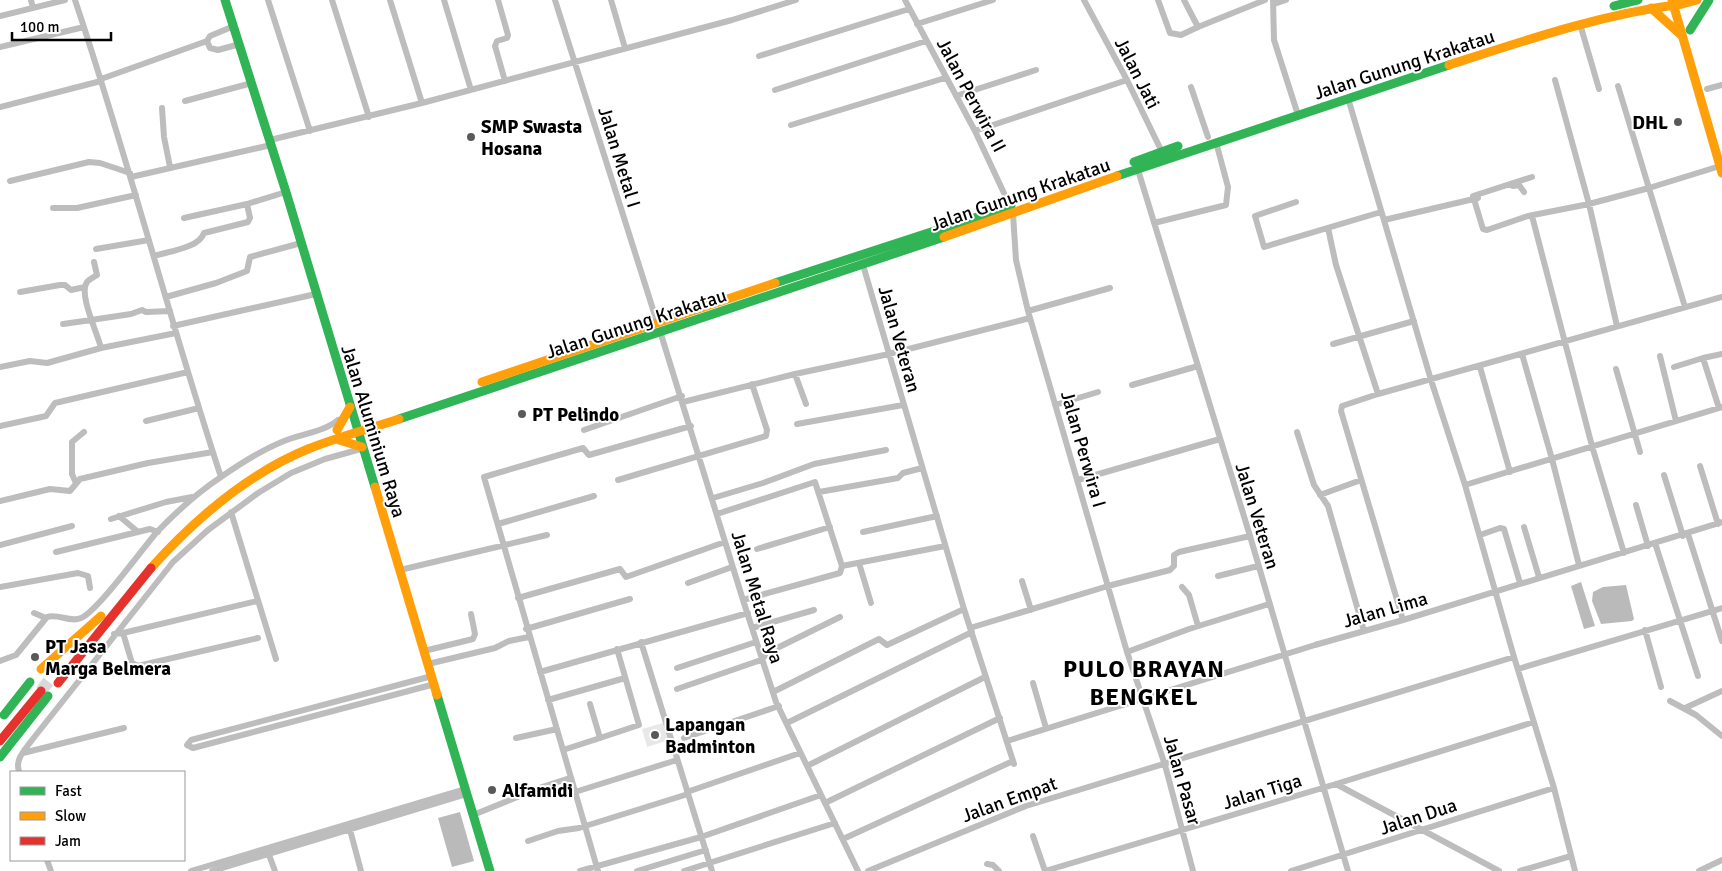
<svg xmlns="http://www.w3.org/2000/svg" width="1722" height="871" font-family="Signika,sans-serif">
<rect width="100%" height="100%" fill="#fff"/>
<path fill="#e8e8e8" d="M663 723 669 740 647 747 642 729Z"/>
<path fill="#bababa" d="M1581 582 1595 626 1584 629 1571 586Z
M1626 585 1634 619 1632 621 1601 624 1592 601 1593 592 1603 587Z
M460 812 474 861 452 867 438 818Z"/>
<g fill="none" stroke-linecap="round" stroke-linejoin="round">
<path stroke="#d9d9d9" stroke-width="12" stroke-dasharray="12 6" stroke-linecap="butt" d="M41 691 51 678"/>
<path stroke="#bdbdbd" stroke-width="6" d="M31 0 33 8
M268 0 310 131
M332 0 369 117
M390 0 422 103
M444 0 471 90
M498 0 508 35 507 38 497 41 495 46 505 81
M555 0 657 322
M611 0 625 48
M905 0 975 131 1010 206 1013 214 1016 260 1028 311 1127 652 1165 765 1193 871
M1084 0 1127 80 1162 152
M1158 0 1170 33 1181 35 1198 27
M1184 0 1198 27 1265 0
M1273 0 1274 40 1298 115
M1274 4 1286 0
M0 16 65 0
M917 24 993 0
M1580 24 1599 89
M207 41 210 36 234 26
M0 47 84 27
M759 56 909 9
M101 79 207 41 210 48 218 50 240 44
M1555 80 1589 204 1617 326
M1618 86 1685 307
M1191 87 1208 137
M1707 89 1722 85
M775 90 926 41
M956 96 1036 70
M1348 98 1431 380 1465 485 1514 657 1554 788 1575 871
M185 101 252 83
M0 107 101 81
M162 108 164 137 170 167
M791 125 945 78
M975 131 1127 80
M270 140 422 103 732 20 796 0
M1138 170 1250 536 1348 871
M131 177 271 145
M1532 177 1473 196 1483 229 1487 230 1528 216 1589 204 1649 188 1720 166
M10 181 89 162 100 163 130 173
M1513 186 1519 185 1524 192
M1296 202 1255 216 1264 247 1381 212
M53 208H77L136 195
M1532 216 1592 446 1624 553
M184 218 247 204
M1384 220 1478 198
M1154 223 1226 205 1228 187 1216 142
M1328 228 1336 265 1378 394
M96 249 149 240
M154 256C170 251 199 248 204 233L248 222 250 218 247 204 286 192
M94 262 97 275C94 277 89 279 87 282 78 294 98 334 101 348
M863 265 964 609 1014 764
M20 292 60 285H65L71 290 85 287
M166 297 216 283 247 271 250 257 301 243
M1028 311 1110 288
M91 320 131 314 142 310 146 312 170 311
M63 324 91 320
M173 326 316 294
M660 331 743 600 776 702 858 871
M1333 344 1414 321
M1522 354 1552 459 1579 565
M1660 356 1676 421
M0 367 30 361 47 363 101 348 176 333
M1480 367 1510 472
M1674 367 1703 358
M1616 369 1640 452
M795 374 806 404
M1132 385 1198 366
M683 402 795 374 889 354 1030 318
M1055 405 1098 392
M1719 408 1703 358 1722 354
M146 421 199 408
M797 424 903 405
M0 426 46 416 55 403 188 372
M584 430 682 396
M1297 432 1314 485 1328 506 1364 631
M1700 466 1718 524
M1664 475 1683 536
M221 477C241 463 262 450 284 441 301 434 324 432 338 420
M618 480 766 436 767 430 752 384
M1078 480 1220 439
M76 483 72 474V442L84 432
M1465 485 1722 407
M819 492 898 478 903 473 922 468
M1320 495 1361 480
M713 498 763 483 814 464 886 450
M0 501 50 489 70 491 80 479 148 463 213 452
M1636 505 1648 546
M231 512 276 659
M717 514 815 482 842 566
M119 516 138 532
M111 519 166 502 192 497
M498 524 594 496
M1524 527 1539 577
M863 532 937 516
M1688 534 1722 641
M1480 535 1500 528 1504 529 1520 583
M1655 543 1698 676
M0 545 72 526
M757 549 830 527
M56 552 150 529 158 532
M859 563 871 603
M842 566 945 546
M400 570 547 535
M1218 576 1258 566
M1022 581 1031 610
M688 583 732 567
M0 587 78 573 88 576 90 588
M1182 587 1189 595 1198 626
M518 598 620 569 626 577 725 542
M743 600 840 573 842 566
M34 613 46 618
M1403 620 1341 411 1342 406 1378 394 1722 297
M752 628 814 610
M970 628 1108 586 1170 570 1174 566V555L1179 552 1250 536
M526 629 630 599
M1645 630 1661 687
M123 633 257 601
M114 634 123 633 132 663 138 666 258 638
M641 642 712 871
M424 651 473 639 475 634 471 614
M1127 652 1189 629 1269 604
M0 661 16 655 47 617C58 613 70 623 81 618 97 612 142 549 157 532 177 511 197 493 221 477 169 319 128 158 75 0
M428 664 495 648 509 641 529 637
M677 668 756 642
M1518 669 1722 608
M540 672 748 613
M432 676 191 740 187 745 193 748 435 684
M1033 683 1046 728
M677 689 761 660 769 652 840 617
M773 692 879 639 887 645 964 609
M548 700 625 678
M1670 701 1696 715 1722 736
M590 704 600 738 639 725 617 649
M1685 708 1722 691
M787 723 972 632
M516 738 557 729
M684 738 779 706
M1007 741 1315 645 1403 620 1722 522
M563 750 600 738
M23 753 124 728
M807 766 985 677
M19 772C15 759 24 751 32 740L173 562 208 530 258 493 291 473 325 459 361 449
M1336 784 1499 871
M575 792 677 760
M687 792 800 753
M825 803 1000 718
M473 815 542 787 570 778
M349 826 361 871
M1033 836 1045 871
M843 839 1013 761
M528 841 558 831 579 828 688 794
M268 852 275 871
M47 860 51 871
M987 864 993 865 999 871
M191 871 465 789
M212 871 467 794
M580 871 701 837 821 795
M598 871 484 477 583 448 589 455 691 426
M637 871 706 850
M684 871 835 823
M868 871 1026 806 1514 657
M1045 871 1336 784 1534 722
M1291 871 1554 788
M1520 871 1571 856
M1699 871 1722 860"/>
<path stroke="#30b455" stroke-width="9" d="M225 0 286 192 375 487
M1614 6 1638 0
M1690 30 1709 0
M1134 162 1178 146
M1117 176 1449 65
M775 283 1011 206
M399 419 944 237
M437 695 490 871
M4 715 30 682
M0 757 48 696"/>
<path stroke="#ff9f0a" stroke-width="9" d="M1672 0 1722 173
M1682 4 1697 0
M1651 8 1681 35
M1449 65C1526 40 1602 14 1682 4
M944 237 1117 176
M482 382 775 283
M337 430 350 407
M336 439 362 447
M375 487 437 695
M151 568C195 519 247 474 308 449 338 437 369 429 399 419
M41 669 101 616"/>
<path stroke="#e5322d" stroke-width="9" d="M58 683 151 568
M0 741 41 691"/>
</g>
<g fill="#595959" stroke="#fff" stroke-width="2">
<circle cx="1678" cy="122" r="5"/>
<circle cx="471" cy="137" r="5"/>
<circle cx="522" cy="414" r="5"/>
<circle cx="35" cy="657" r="5"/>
<circle cx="655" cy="735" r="5"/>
<circle cx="492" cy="790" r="5"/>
</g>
<g text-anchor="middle" stroke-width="4" stroke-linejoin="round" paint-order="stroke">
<g font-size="19" fill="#000" stroke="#fff">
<text transform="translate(1404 64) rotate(-18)" y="7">Jalan Gunung Krakatau</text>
<text transform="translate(1138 73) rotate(63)" y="7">Jalan Jati</text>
<text transform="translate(972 95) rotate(62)" y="7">Jalan Perwira II</text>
<text transform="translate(620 157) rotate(73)" y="7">Jalan Metal I</text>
<text transform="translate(1020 194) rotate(-19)" y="7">Jalan Gunung Krakatau</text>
<text transform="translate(636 323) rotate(-18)" y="7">Jalan Gunung Krakatau</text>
<text transform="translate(900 339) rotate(74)" y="7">Jalan Veteran</text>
<text transform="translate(374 431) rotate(73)" y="7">Jalan Aluminium Raya</text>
<text transform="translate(1084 449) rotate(74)" y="7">Jalan Perwira I</text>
<text transform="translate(1258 516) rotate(73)" y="7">Jalan Veteran</text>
<text transform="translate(758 597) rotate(73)" y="7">Jalan Metal Raya</text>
<text transform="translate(1385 609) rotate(-16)" y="7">Jalan Lima</text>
<text transform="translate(1183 780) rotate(74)" y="7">Jalan Pasar</text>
<text transform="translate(1262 791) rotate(-17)" y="7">Jalan Tiga</text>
<text transform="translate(1009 799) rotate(-20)" y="7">Jalan Empat</text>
<text transform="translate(1418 816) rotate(-18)" y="7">Jalan Dua</text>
</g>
<g font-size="19" font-weight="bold" fill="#000" stroke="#fff" text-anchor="start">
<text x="1668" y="129" text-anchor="end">DHL</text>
<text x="481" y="133">SMP Swasta<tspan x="481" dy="22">Hosana</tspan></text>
<text x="532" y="421">PT Pelindo</text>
<text x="45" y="653">PT Jasa<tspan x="45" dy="22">Marga Belmera</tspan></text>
<text x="665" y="731">Lapangan<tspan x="665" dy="22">Badminton</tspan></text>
<text x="502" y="797">Alfamidi</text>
</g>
<g font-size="24" font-weight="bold" letter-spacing="1" fill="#000" stroke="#fff">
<text x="1144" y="677">PULO BRAYAN<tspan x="1144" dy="28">BENGKEL</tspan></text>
</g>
</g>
<rect x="10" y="771" width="175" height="90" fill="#ffffff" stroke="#999999"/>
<rect x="20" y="787" width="25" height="8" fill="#30b455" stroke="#999999"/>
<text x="55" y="796" font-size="15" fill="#000000">Fast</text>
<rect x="20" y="812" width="25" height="8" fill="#ff9f0a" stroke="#999999"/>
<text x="55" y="821" font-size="15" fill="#000000">Slow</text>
<rect x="20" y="837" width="25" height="8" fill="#e5322d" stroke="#999999"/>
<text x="55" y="846" font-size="15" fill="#000000">Jam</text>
<path d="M12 32v8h99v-8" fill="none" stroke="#000000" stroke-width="2.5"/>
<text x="20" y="32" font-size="15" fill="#000000" stroke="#ffffff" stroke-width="4" paint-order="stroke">100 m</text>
</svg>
